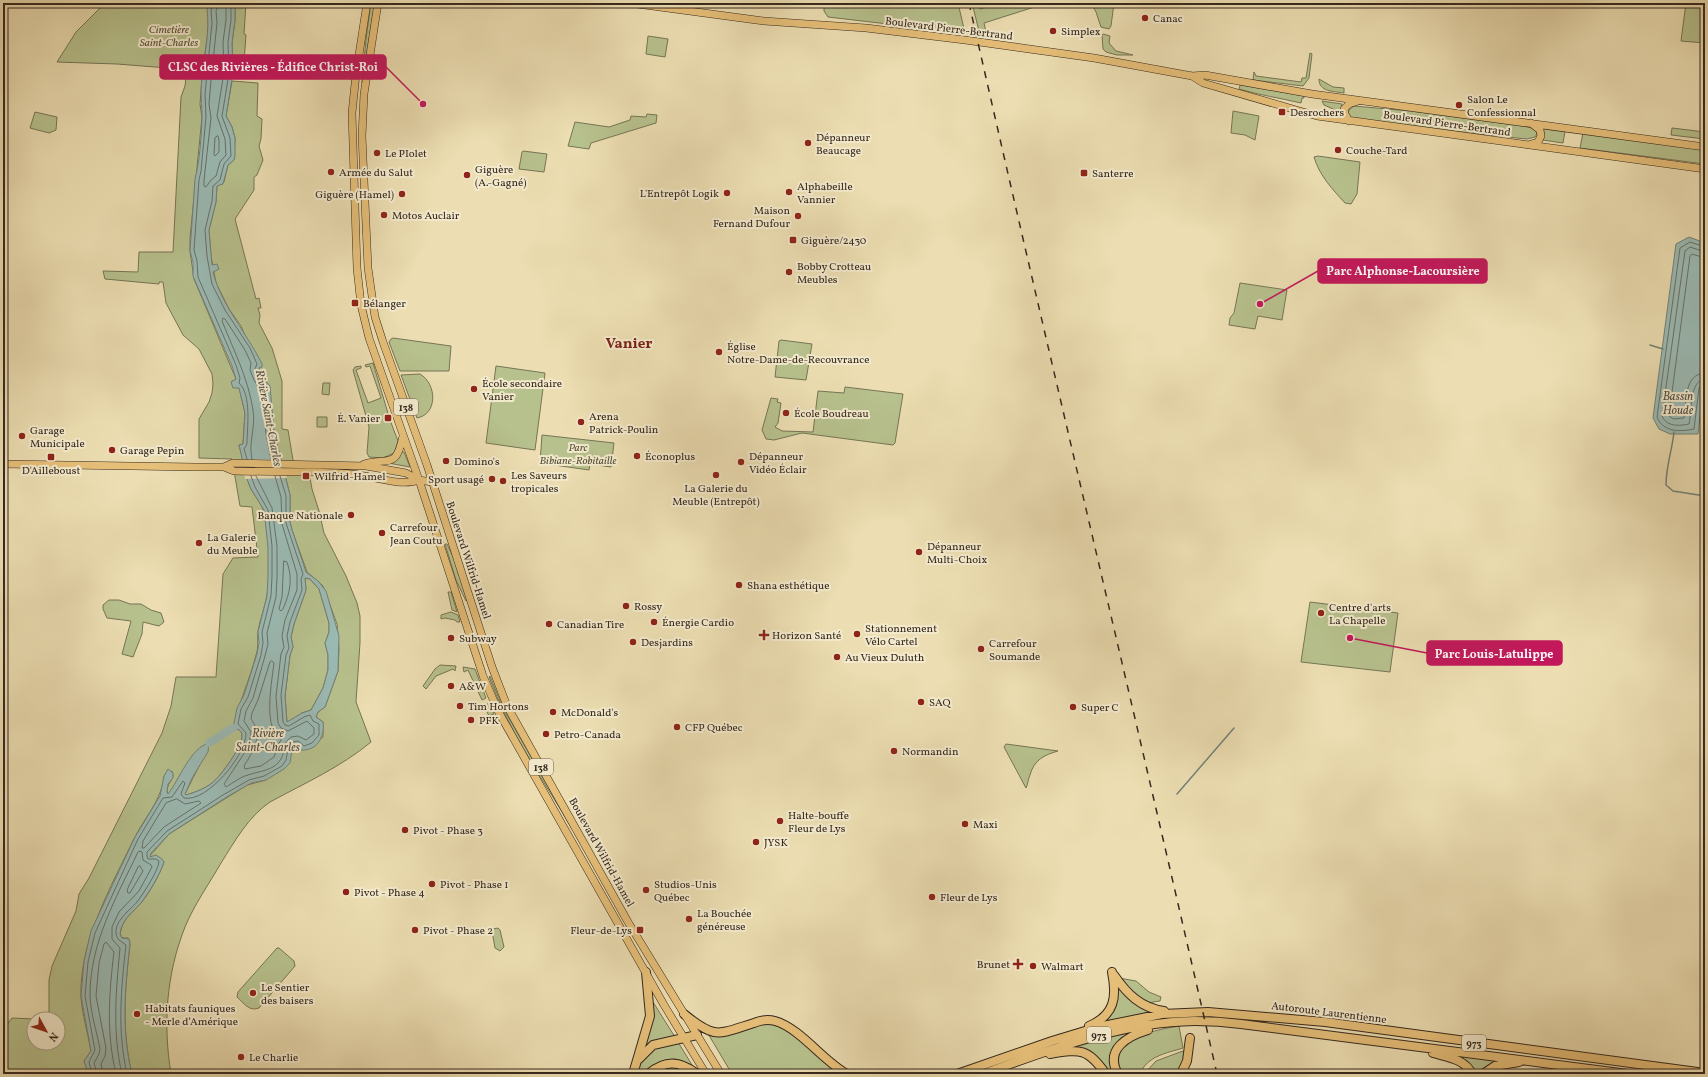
<svg xmlns="http://www.w3.org/2000/svg" width="1708" height="1077" font-family="Vollkorn,serif">
<rect width="100%" height="100%" fill="#ecdeb2"/>
<filter id="stains"><feTurbulence type="fractalNoise" baseFrequency=".005" numOctaves="4"/><feColorMatrix values="0 0 0 0 .2 0 0 0 0 .09 0 0 0 0 .02 0 0 0 .5 -.17"/></filter>
<radialGradient id="worn" r=".72"><stop offset=".6" stop-color="#630" stop-opacity="0"/><stop offset="1" stop-color="#630" stop-opacity=".3"/></radialGradient>
<path fill="#b7c18d" stroke="#767556" d="M105 3H212L202 75 195 73 194 70 117 64 57 62 76 32Z
M235 3H246L244 34 246 35 243 75 232 76V43L235 20Z
M371 3H374V7L362 83 366 39Z
M824 3H958L965 33 828 17 824 11Z
M972 3H979L980 9 1001 3H1047L984 23 987 36 980 35Z
M1091 3H1114L1111 26 1109 29 1101 27 1096 12Z
M1686 3H1705V43L1681 41Z
M1103 34 1110 36 1109 43 1116 51 1133 55H1117L1106 52 1103 49 1102 35Z
M648 36 668 39 665 57 646 54Z
M1310 53 1312 54 1309 78 1303 86 1253 80 1254 72 1256 76 1301 82 1302 78H1306Z
M186 77 202 78 200 104 202 117 190 238V251L194 279 236 379 231 382 239 387 245 413 243 444 239 445C243 459 245 476 251 489 256 498 262 504 264 513 269 539 271 569 267 595 265 607 260 619 258 631 257 639 259 647 256 655 250 680 238 703 234 728 238 729 242 730 242 735 243 746 221 776 212 783 204 789 196 792 186 795L185 794 199 766 175 785 168 795C164 783 176 781 172 771L164 776C162 800 144 818 134 839 111 886 79 943 81 997 82 1014 88 1033 91 1051L84 1061 88 1072 92 1074H3V1030L12 1018 34 1019V1043H58V1019H40L43 1018 49 1012V980L52 966 76 911 79 894 89 878 162 733 171 706 176 677H216L223 574 233 558 258 557 252 507 240 506 232 459 199 458V419L209 402 212 393 213 384 212 374 199 349 183 335 166 303 163 282H159V284L105 279 103 271 138 272 139 252H173L181 97 185 86Z
M1319 79 1333 87 1344 88V93C1333 91 1319 92 1319 79Z
M232 81 258 83 257 116 262 119 261 139 259 146 263 160 257 175 254 177V190L235 219 256 299 259 298 261 308H258L260 315 259 323 272 348 282 381V429L288 430 295 472H309L312 489 319 511 324 533 346 576 357 603 360 616V643L356 702 371 742C341 767 305 783 270 802 248 817 235 841 221 863 209 884 194 905 185 927 166 975 163 1024 171 1074H132C121 1030 125 988 130 944L128 938H122L120 934C122 919 132 913 141 903 150 892 159 876 164 862L149 857 169 834 247 785 266 780 296 744 301 750 323 737V722L316 717 318 712 325 707 338 671 339 649 337 624 323 586 307 572 292 530 290 522V495L274 432 268 384 262 377 241 326 229 309 216 283 211 256 209 230 216 202 217 186 224 182 228 165 234 160 235 138 232 127 226 116Z
M1240 85 1304 96V98H1302L1301 103C1280 98 1259 95 1239 89Z
M1322 101 1342 104 1340 112 1324 105Z
M1354 106 1410 111 1529 127 1536 130 1537 134 1535 137 1527 139 1469 133 1352 118 1348 115 1349 110Z
M1233 111 1259 116 1255 140 1245 135 1231 133Z
M35 112 57 117 56 130 49 133 30 128Z
M647 114 657 115 656 123 591 143 589 149 568 146 575 122 609 127 630 120 631 116 646 117Z
M1542 128 1565 131 1563 143 1543 140 1544 132Z
M1672 128 1705 132V139L1671 135Z
M1583 133 1705 150V164L1580 148Z
M523 151 547 154 544 172 519 169 522 152Z
M1318 156 1360 162 1357 194 1351 204 1345 203C1333 190 1319 175 1314 157Z
M1240 283 1287 290 1282 320 1258 316 1255 329 1229 325 1230 318 1234 313Z
M393 338 451 346 449 371H400L389 342 391 339Z
M781 340 812 344 806 380 775 377 779 341Z
M373 363 390 420 398 441 394 453 383 458 369 457 367 453 369 427 353 370 355 367 361 366V368L356 370 368 403 381 398 370 366 366 367 365 365Z
M496 366 545 373 535 450 486 443Z
M420 374C437 384 438 414 417 418L401 375Z
M323 383H330L329 395 322 394Z
M845 387 903 394 895 443 893 445 802 433 774 440 766 439 762 430 771 398 778 399 777 402 781 403 778 423 775 427 782 431 813 432 818 391 844 393Z
M317 417H327V427H317Z
M542 435 614 443 611 467 590 464 589 470 540 463Z
M402 452H404L410 467 388 463Z
M445 544H447L455 561 468 600 466 601 456 580Z
M305 578 310 579 319 589 329 623V632L325 643 328 655V670L323 688 311 710 302 713 287 723 285 696 290 655 293 647 291 637 294 624 306 590Z
M448 592H451L457 612 452 610Z
M109 600H119L130 604H141L151 610 161 613 164 622 159 626 143 622 142 634 133 657 122 654 131 621 107 618 103 609V605Z
M1310 602 1398 613 1390 672 1301 662Z
M451 612 458 615 460 622H457L455 620 445 618 441 619V615Z
M440 665 456 666 455 671 453 669 436 676 426 689 423 686 435 669Z
M463 667 475 669 486 698 482 700 468 670 464 672Z
M490 676 503 708 572 829C543 779 509 732 489 677Z
M489 703 494 714 489 716 484 706Z
M1006 744 1058 751C1044 755 1034 760 1030 775 1028 779 1028 784 1026 788L1004 747Z
M498 928 500 930 504 947 500 951 495 948 492 931 493 929Z
M277 948H279L294 961 295 966 259 1008C249 1012 244 1003 237 997L238 992Z
M1119 978 1136 981 1149 992 1161 997 1160 1001 1146 1003 1129 992Z
M1117 984 1150 1010V1012L1099 1024Z
M653 1002 675 1037 644 1048 653 1009Z
M769 1023 783 1027 843 1074H732L707 1032Z
M1179 1026 1183 1048C1167 1053 1147 1056 1140 1074H1122C1105 1039 1155 1030 1179 1026Z
M1140 1030 1121 1040 1115 1074H1110L1101 1061 1076 1047 1113 1036Z
M678 1042 692 1065C686 1063 680 1059 674 1059 659 1059 650 1074 636 1074 647 1048 652 1048 678 1042Z
M1183 1051 1185 1052V1059L1178 1074H1144L1156 1061Z
M1461 1056 1501 1061 1479 1074H1475L1461 1058Z
M673 1066 683 1068 693 1074H654L664 1068Z"/>
<path fill="#9bbbb5" stroke="#738179" fill-rule="evenodd" d="M211 3H235V20L232 43 233 73 226 116 232 127 235 138V156L234 160 228 165 223 184 217 186 216 202 209 230 212 265 217 264 219 269 213 272C221 305 247 333 262 364V367L259 368 262 377 270 386 274 432 290 495V522L292 530 306 572 318 581 326 591 339 636 338 671 325 707 318 712 316 717 323 722C325 737 317 751 301 750L296 745 292 750 290 763 284 769 266 780 251 783 225 798 169 834 151 853 150 857 156 855 162 859 164 862C159 876 150 891 141 903 132 913 122 919 120 934L122 938 129 939 130 944C125 988 121 1030 132 1074H92L88 1072 84 1061 91 1051 81 996 84 961 91 931 135 837 160 796 164 776 168 769 173 773V778L168 784 167 792 168 794C179 780 191 747 209 743L208 752 192 778 185 794 186 795C196 792 204 789 212 783 221 776 243 746 242 735 242 730 237 729 233 728L237 708 244 695 257 654 259 643 258 632 267 596 268 576V547L264 510 251 489 247 479 239 445 243 444 245 413 239 388H233L231 382 236 379 232 366 193 276V262L190 251 195 179C200 160 201 138 202 118 202 105 200 92 202 79 204 55 210 33 207 9ZM305 578 310 579 319 589 329 623V632L325 643 328 655V670L323 688 311 710 302 713 287 722 285 696 290 655 293 647 291 637 294 624 306 590Z
M1689 237 1705 243V372L1698 434H1670L1659 429 1653 418 1676 244Z"/>
<path fill="#ecdeb2" d="M241 459 283 460 287 478 245 479Z"/>
<g fill="none" stroke-linecap="round" stroke-linejoin="round">
<path stroke="#68726a" stroke-width="1" d="M214 3 211 10 212 23 205 94 206 117 201 171 199 180 194 250 197 261 198 277 236 365 240 378 239 383C252 395 247 428 247 444L244 449 247 459
M219 3 216 11 217 23 211 80 209 104 211 118 204 180V186L206 187 211 180 216 176 220 162 226 155 225 139 217 116 224 72 223 42 226 20V3
M231 3V20L228 42 229 73 222 116 230 138 231 156 224 164 220 180 213 186 212 201 205 230 207 256 212 284 225 310 250 348 257 364 255 369 258 378 266 389 271 433 276 459
M218 136 219 140V152L215 156 214 154 215 138Z
M1705 247 1690 242 1680 248 1657 417C1663 432 1679 432 1694 429L1699 388 1701 385 1705 384
M1705 252 1690 247 1685 251 1662 416C1667 427 1679 426 1689 424 1692 412 1689 380 1705 379
M1705 258 1692 254 1690 256 1669 415 1670 417 1674 419 1684 418C1687 403 1683 374 1705 373
M252 459C248 443 256 427 253 410 248 378 234 351 222 321L223 318 225 319 245 350 251 363 250 370 254 380 261 391 266 434 271 459
M256 476 272 508 277 546V577L276 597 267 633 268 644 265 656 253 698 246 711 244 721 251 732 249 746 224 784 226 787C233 783 240 777 248 775 259 771 274 771 281 759 286 751 281 745 291 737L298 736 306 740 314 734V728L307 721 288 731 281 728 278 723 276 696 281 654 284 647 282 636 285 620 297 590V574L282 524 281 497 275 476
M284 561 287 562C293 579 290 593 283 609L281 611 279 609 282 597Z
M272 661 274 663C272 679 266 714 273 729 276 733 280 734 282 738L278 745 274 757 261 766 245 769 244 766C253 751 264 736 251 719L252 713 258 700 270 662Z
M177 799 185 804 199 801 201 803 164 827 144 848H142L143 841 166 803Z
M140 866 143 871 130 893H128L127 890 138 867Z
M92 1074 89 1062 95 1050 85 996 88 962 95 933 138 839 163 798 172 797 183 781 185 783 181 794 184 798C207 803 247 754 246 733L238 724 241 709 248 697 261 655 263 643 262 632 271 596 272 576V546L268 510 255 487 251 476
M97 1074 94 1063 99 1054 100 1049C97 1033 90 1011 90 995 90 943 116 898 138 852L140 851 142 852 143 860 151 865 152 867 139 891 119 912 112 927V939L120 948C116 991 112 1032 122 1074
M103 1074 101 1064 105 1056 106 1048 96 996 99 963 104 944 106 942 114 952C109 993 106 1033 116 1074
M127 1074C117 1030 121 989 126 945L119 940C108 926 129 911 137 902 143 894 159 870 159 861L156 859H148L147 856V852L167 831 223 795 249 780 264 776 282 766 286 760 288 749 293 742 298 741 304 746 312 743 319 735V724L313 721 310 715 304 717 289 726 285 725 283 722 281 695 286 655 289 648 287 636 290 622 302 590 301 579 303 574 286 523V496L280 476"/>
<path stroke="#738179" stroke-width="1.5" d="M1702 243 1705 231
M1650 345 1663 349
M1674 432C1672 451 1666 466 1666 485L1673 491 1705 496
M1177 794 1234 728"/>
<path stroke="#9bbbb5" stroke-width="8" d="M209 743 233 728"/>
<g stroke="#36291e" stroke-width="8">
<path id="major" d="M367 3 356 74 352 113 357 268 361 305 369 338 419 480 483 676 498 711 664 1005 706 1074
M378 3 364 94 362 136 368 268 375 317 383 342 427 465 492 667 507 706 628 922 721 1074
M630 3 764 21 866 28 965 40 1094 58 1192 76 1205 75 1312 94 1705 147
M1192 76 1203 83 1317 116 1705 169
M1349 121 1345 114 1344 109 1349 104 1358 101
M1531 144 1538 142 1541 136 1540 130 1531 123
M3 464 196 467H224L233 463 366 466 406 473 419 480 432 482
M364 464C389 457 396 470 403 436
M224 467 234 471C274 472 313 471 352 474 372 476 401 487 419 480"/>
</g>
<g stroke="#36291e" stroke-width="10">
<path id="highway" d="M1114 975C1127 994 1141 1008 1164 1011
M684 1014C716 1040 718 1034 754 1023 761 1020 768 1019 775 1021 800 1028 823 1061 847 1074
M1089 1026C1115 1015 1117 997 1112 972
M1433 1053C1447 1057 1465 1059 1472 1074
M1050 1054C1081 1049 1087 1048 1106 1074
M639 1059 653 1045 697 1035
M633 1074 650 1016 646 972
M648 1074C665 1060 679 1060 697 1074
M957 1074 1052 1041 1098 1027 1162 1014 1208 1012 1325 1022 1705 1073
M983 1074C1051 1049 1122 1022 1195 1021 1210 1021 1226 1022 1241 1024L1628 1074
M1118 1074C1104 1049 1128 1036 1148 1030
M1181 1074 1187 1061 1190 1038
M1483 1074 1495 1066 1519 1062"/>
</g>
<use href="#major" stroke="#e6bf79" stroke-width="7"/>
<use href="#highway" stroke="#e6bf79" stroke-width="8"/>
<path stroke="#36291e" stroke-width="1.5" stroke-dasharray="7 7" stroke-linecap="butt" d="M969 3C1050 361 1136 717 1217 1074"/>
</g>
<g fill="#8f2418" stroke="#f3eacd" stroke-width="1.5">
<circle cx="1145" cy="18" r="4"/>
<circle cx="1053" cy="31" r="4"/>
<circle cx="1459" cy="105" r="4"/>
<rect x="1278" y="108" width="8" height="8" rx="2"/>
<circle cx="808" cy="143" r="4"/>
<circle cx="1338" cy="150" r="4"/>
<circle cx="377" cy="153" r="4"/>
<circle cx="331" cy="172" r="4"/>
<rect x="1080" y="169" width="8" height="8" rx="2"/>
<circle cx="467" cy="175" r="4"/>
<circle cx="789" cy="192" r="4"/>
<circle cx="727" cy="193" r="4"/>
<circle cx="402" cy="194" r="4"/>
<circle cx="384" cy="215" r="4"/>
<circle cx="798" cy="216" r="4"/>
<rect x="789" y="236" width="8" height="8" rx="2"/>
<circle cx="789" cy="272" r="4"/>
<rect x="351" y="299" width="8" height="8" rx="2"/>
<circle cx="719" cy="352" r="4"/>
<circle cx="474" cy="389" r="4"/>
<circle cx="786" cy="413" r="4"/>
<rect x="384" y="414" width="8" height="8" rx="2"/>
<circle cx="581" cy="422" r="4"/>
<circle cx="22" cy="436" r="4"/>
<circle cx="112" cy="450" r="4"/>
<circle cx="637" cy="456" r="4"/>
<rect x="47" y="453" width="8" height="8" rx="2"/>
<circle cx="446" cy="461" r="4"/>
<circle cx="741" cy="462" r="4"/>
<circle cx="716" cy="475" r="4"/>
<rect x="302" y="472" width="8" height="8" rx="2"/>
<circle cx="492" cy="479" r="4"/>
<circle cx="503" cy="481" r="4"/>
<circle cx="351" cy="515" r="4"/>
<circle cx="382" cy="533" r="4"/>
<circle cx="199" cy="543" r="4"/>
<circle cx="919" cy="552" r="4"/>
<circle cx="739" cy="585" r="4"/>
<circle cx="626" cy="606" r="4"/>
<circle cx="1321" cy="613" r="4"/>
<circle cx="654" cy="622" r="4"/>
<circle cx="549" cy="624" r="4"/>
<circle cx="857" cy="634" r="4"/>
<path d="M762 629h4v4h4v4h-4v4h-4v-4h-4v-4h4z"/>
<circle cx="451" cy="638" r="4"/>
<circle cx="633" cy="642" r="4"/>
<circle cx="981" cy="649" r="4"/>
<circle cx="837" cy="657" r="4"/>
<circle cx="451" cy="686" r="4"/>
<circle cx="921" cy="702" r="4"/>
<circle cx="460" cy="706" r="4"/>
<circle cx="1073" cy="707" r="4"/>
<circle cx="553" cy="712" r="4"/>
<circle cx="471" cy="720" r="4"/>
<circle cx="677" cy="727" r="4"/>
<circle cx="546" cy="734" r="4"/>
<circle cx="894" cy="751" r="4"/>
<circle cx="780" cy="821" r="4"/>
<circle cx="965" cy="824" r="4"/>
<circle cx="405" cy="830" r="4"/>
<circle cx="756" cy="842" r="4"/>
<circle cx="432" cy="884" r="4"/>
<circle cx="646" cy="890" r="4"/>
<circle cx="346" cy="892" r="4"/>
<circle cx="932" cy="897" r="4"/>
<circle cx="689" cy="919" r="4"/>
<circle cx="415" cy="930" r="4"/>
<rect x="636" y="926" width="8" height="8" rx="2"/>
<path d="M1016 958h4v4h4v4h-4v4h-4v-4h-4v-4h4z"/>
<circle cx="1033" cy="966" r="4"/>
<circle cx="253" cy="993" r="4"/>
<circle cx="137" cy="1014" r="4"/>
<circle cx="241" cy="1057" r="4"/>
</g>
<g text-anchor="middle" stroke-width="4" stroke-linejoin="round" paint-order="stroke">
<g fill="#f3eacd" stroke="#6f6352" stroke-width="1">
<rect x="394" y="399" width="24" height="16" rx="3"/>
<rect x="529" y="759" width="24" height="16" rx="3"/>
<rect x="1087" y="1027" width="24" height="16" rx="3"/>
<rect x="1462" y="1035" width="24" height="16" rx="3"/>
</g>
<g font-size="10" font-weight="bold" fill="#36291e">
<text x="406" y="411">138</text>
<text x="541" y="771">138</text>
<text x="1099" y="1039">973</text>
<text x="1474" y="1047">973</text>
</g>
<g font-size="11" fill="#36291e" stroke="#f3eacd" text-anchor="start">
<text x="1153" y="22">Canac</text>
<text x="1061" y="35">Simplex</text>
<text x="1467" y="103">Salon Le<tspan x="1467" dy="13">Confessionnal</tspan></text>
<text x="1290" y="116">Desrochers</text>
<text x="816" y="141">Dépanneur<tspan x="816" dy="13">Beaucage</tspan></text>
<text x="1346" y="154">Couche-Tard</text>
<text x="385" y="157">Le PIolet</text>
<text x="475" y="173">Giguère<tspan x="475" dy="13">(A.-Gagné)</tspan></text>
<text x="339" y="176">Armée du Salut</text>
<text x="1092" y="177">Santerre</text>
<text x="797" y="190">Alphabeille<tspan x="797" dy="13">Vannier</tspan></text>
<text x="719" y="197" text-anchor="end">L'Entrepôt Logik</text>
<text x="394" y="198" text-anchor="end">Giguère (Hamel)</text>
<text x="790" y="214" text-anchor="end">Maison<tspan x="790" dy="13">Fernand Dufour</tspan></text>
<text x="392" y="219">Motos Auclair</text>
<text x="801" y="244">Giguère/2430</text>
<text x="797" y="270">Bobby Crotteau<tspan x="797" dy="13">Meubles</tspan></text>
<text x="363" y="307">Bélanger</text>
<text x="727" y="350">Église<tspan x="727" dy="13">Notre-Dame-de-Recouvrance</tspan></text>
<text x="482" y="387">École secondaire<tspan x="482" dy="13">Vanier</tspan></text>
<text x="794" y="417">École Boudreau</text>
<text x="589" y="420">Arena<tspan x="589" dy="13">Patrick-Poulin</tspan></text>
<text x="380" y="422" text-anchor="end">É. Vanier</text>
<text x="30" y="434">Garage<tspan x="30" dy="13">Municipale</tspan></text>
<text x="120" y="454">Garage Pepin</text>
<text x="645" y="460">Éconoplus</text>
<text x="749" y="460">Dépanneur<tspan x="749" dy="13">Vidéo Éclair</tspan></text>
<text x="454" y="465">Domino's</text>
<text x="51" y="474" text-anchor="middle">D'Ailleboust</text>
<text x="511" y="479">Les Saveurs<tspan x="511" dy="13">tropicales</tspan></text>
<text x="314" y="480">Wilfrid-Hamel</text>
<text x="484" y="483" text-anchor="end">Sport usagé</text>
<text x="716" y="492" text-anchor="middle">La Galerie du<tspan x="716" dy="13">Meuble (Entrepôt)</tspan></text>
<text x="343" y="519" text-anchor="end">Banque Nationale</text>
<text x="390" y="531">Carrefour<tspan x="390" dy="13">Jean Coutu</tspan></text>
<text x="207" y="541">La Galerie<tspan x="207" dy="13">du Meuble</tspan></text>
<text x="927" y="550">Dépanneur<tspan x="927" dy="13">Multi-Choix</tspan></text>
<text x="747" y="589">Shana esthétique</text>
<text x="634" y="610">Rossy</text>
<text x="1329" y="611">Centre d'arts<tspan x="1329" dy="13">La Chapelle</tspan></text>
<text x="662" y="626">Énergie Cardio</text>
<text x="557" y="628">Canadian Tire</text>
<text x="865" y="632">Stationnement<tspan x="865" dy="13">Vélo Cartel</tspan></text>
<text x="772" y="639">Horizon Santé</text>
<text x="459" y="642">Subway</text>
<text x="641" y="646">Desjardins</text>
<text x="989" y="647">Carrefour<tspan x="989" dy="13">Soumande</tspan></text>
<text x="845" y="661">Au Vieux Duluth</text>
<text x="459" y="690">A&amp;W</text>
<text x="929" y="706">SAQ</text>
<text x="468" y="710">Tim Hortons</text>
<text x="1081" y="711">Super C</text>
<text x="561" y="716">McDonald's</text>
<text x="479" y="724">PFK</text>
<text x="685" y="731">CFP Québec</text>
<text x="554" y="738">Petro-Canada</text>
<text x="902" y="755">Normandin</text>
<text x="788" y="819">Halte-bouffe<tspan x="788" dy="13">Fleur de Lys</tspan></text>
<text x="973" y="828">Maxi</text>
<text x="413" y="834">Pivot - Phase 3</text>
<text x="764" y="846">JYSK</text>
<text x="440" y="888">Pivot - Phase 1</text>
<text x="654" y="888">Studios-Unis<tspan x="654" dy="13">Québec</tspan></text>
<text x="354" y="896">Pivot - Phase 4</text>
<text x="940" y="901">Fleur de Lys</text>
<text x="697" y="917">La Bouchée<tspan x="697" dy="13">généreuse</tspan></text>
<text x="423" y="934">Pivot - Phase 2</text>
<text x="632" y="934" text-anchor="end">Fleur-de-Lys</text>
<text x="1010" y="968" text-anchor="end">Brunet</text>
<text x="1041" y="970">Walmart</text>
<text x="261" y="991">Le Sentier<tspan x="261" dy="13">des baisers</tspan></text>
<text x="145" y="1012">Habitats fauniques<tspan x="145" dy="13">- Merle d’Amérique</tspan></text>
<text x="249" y="1061">Le Charlie</text>
</g>
<g font-size="11" fill="#36291e" stroke="#f3eacd">
<text transform="translate(949 28) rotate(7)" y="4">Boulevard Pierre-Bertrand</text>
<text transform="translate(1447 123) rotate(8)" y="4">Boulevard Pierre-Bertrand</text>
<text transform="translate(469 560) rotate(72)" y="4">Boulevard Wilfrid-Hamel</text>
<text transform="translate(602 852) rotate(61)" y="4">Boulevard Wilfrid-Hamel</text>
<text transform="translate(1329 1012) rotate(7)" y="4">Autoroute Laurentienne</text>
</g>
<g font-size="11" font-style="italic" fill="#564f3a" stroke="#f3eacd">
<text x="169" y="33">Cimetière<tspan x="169" dy="13">Saint-Charles</tspan></text>
<text x="578" y="451">Parc<tspan x="578" dy="13">Bibiane-Robitaille</tspan></text>
</g>
<g font-size="12" font-style="italic" fill="#4f4e44" stroke="#f3eacd">
<text x="1678" y="400">Bassin<tspan x="1678" dy="14">Houde</tspan></text>
<text transform="translate(269 418) rotate(79)" y="4">Rivière Saint-Charles</text>
<text x="268" y="737">Rivière<tspan x="268" dy="14">Saint-Charles</tspan></text>
</g>
<g font-size="15" font-weight="bold" fill="#7a1f14" stroke="#f3eacd">
<text x="629" y="348">Vanier</text>
</g>
</g>
<path fill="none" stroke="#c2185b" stroke-width="1.5" d="M423 104L386 67M1260 304L1318 271M1350 638L1427 653"/>
<g fill="#c2185b" stroke="#f3eacd" stroke-width="1.5">
<circle cx="423" cy="104" r="4"/>
<circle cx="1260" cy="304" r="4"/>
<circle cx="1350" cy="638" r="4"/>
</g>
<g fill="#c2185b" stroke="#c2185b" stroke-width="1.5">
<rect x="160" y="55" width="226" height="24" rx="4"/>
<rect x="1318" y="259" width="169" height="24" rx="4"/>
<rect x="1427" y="641" width="135" height="24" rx="4"/>
</g>
<g font-size="12" text-anchor="middle" font-weight="bold" fill="#fff">
<text x="273" y="71">CLSC des Rivières - Édifice Christ-Roi</text>
<text x="1403" y="275">Parc Alphonse-Lacoursière</text>
<text x="1494" y="658">Parc Louis-Latulippe</text>
</g>
<rect width="1708" height="1077" fill="none" stroke="#ecdeb2" stroke-width="16"/>
<rect x="4" y="4" width="1700" height="1069" fill="none" stroke="#36291e" stroke-width="2"/>
<rect x="8" y="8" width="1692" height="1061" fill="none" stroke="#36291e"/>
<g transform="translate(46 1031) rotate(130)"><circle r="19" fill="#f3eacd" stroke="#a79d87"/>
<path d="M0-3L7 15L0 10L-7 15Z" fill="#8f2418"/>
<text y="-6" font-size="11" font-weight="bold" text-anchor="middle" fill="#36291e">N</text>
</g>
<rect width="100%" height="100%" filter="url(#stains)"/>
<rect width="100%" height="100%" fill="url(#worn)"/>
</svg>
